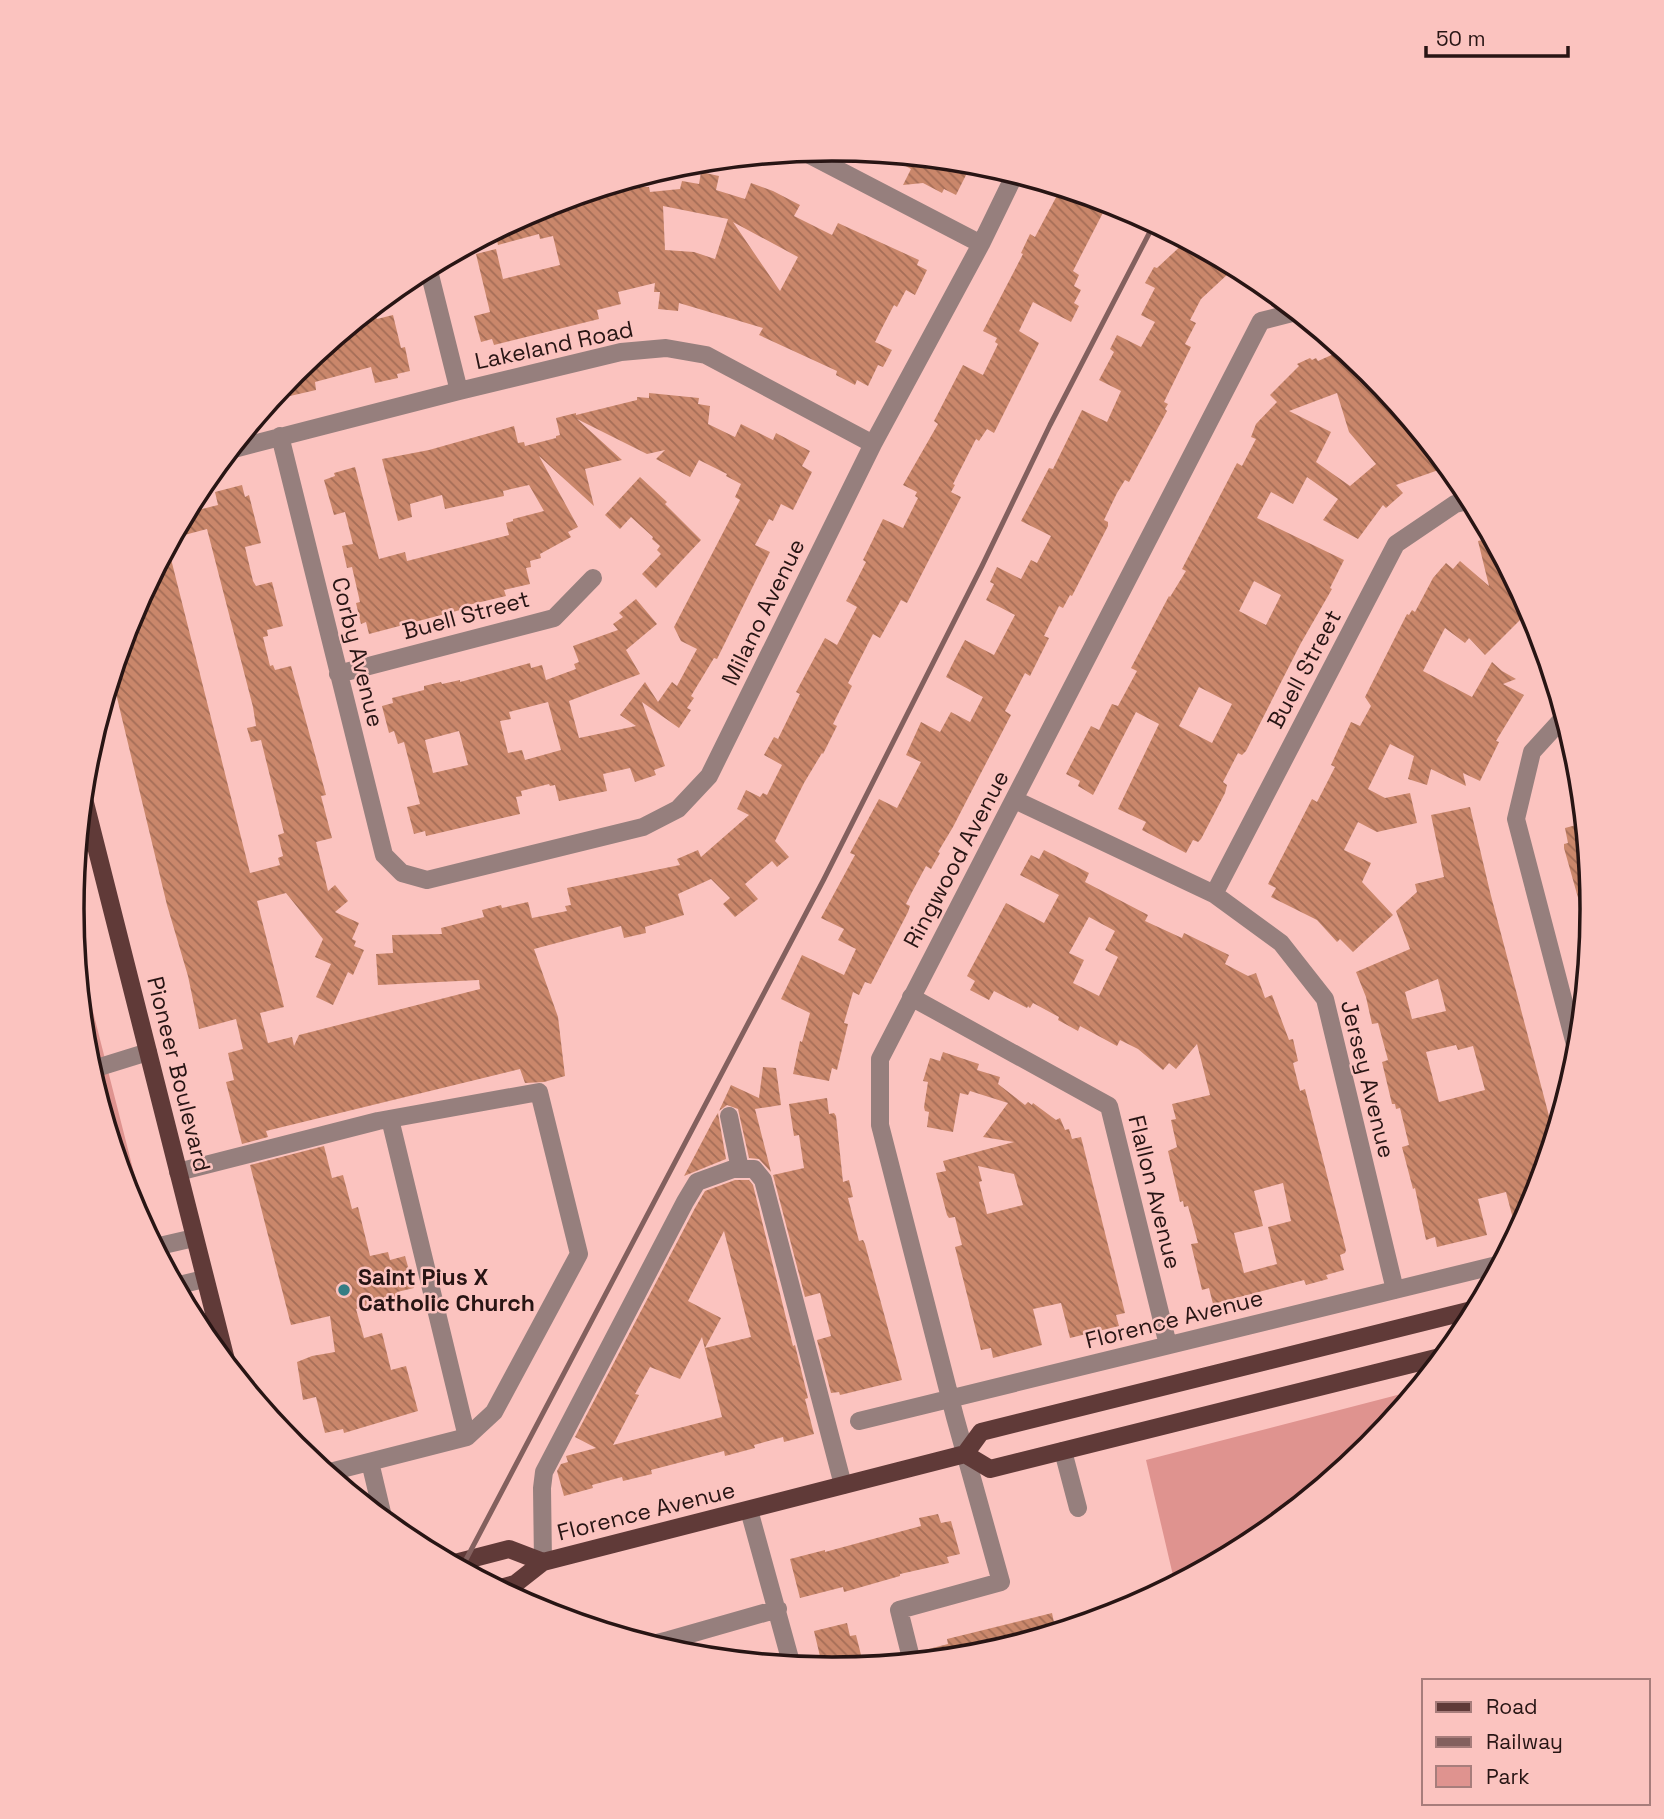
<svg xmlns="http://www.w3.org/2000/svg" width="1664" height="1819" font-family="'Space Grotesk',sans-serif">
<defs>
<pattern id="building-back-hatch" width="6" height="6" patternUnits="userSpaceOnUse" patternTransform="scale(1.75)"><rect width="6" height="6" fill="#ca876b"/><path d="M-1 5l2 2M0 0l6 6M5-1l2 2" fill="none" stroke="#a46d57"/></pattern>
</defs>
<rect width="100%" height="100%" fill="#fbc3bf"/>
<path fill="#df938f" d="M74 937 151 1240 129 1200 86 1057Z
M1405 1393 1407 1402 1369 1447 1254 1542 1175 1584 1146 1460Z"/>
<path fill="url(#building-back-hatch)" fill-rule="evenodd" d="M886 155 972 163 956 195 944 189 942 193 923 183 903 185 911 169Z
M701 172 719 176 716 190 745 199 751 183 773 191 800 205 794 216 832 235 838 223 919 260 917 265 927 270 915 295 906 290 897 307 894 305 882 328 875 342 892 350 883 367 878 365 868 386 857 380 855 385 836 375 837 371 759 335 763 328 679 303 678 311 658 309 660 292H654L655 283 618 292 621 304 597 310 599 319 494 345 492 339 481 342 474 316 490 312 476 254 496 249 503 279 560 265 553 236 540 239 539 234 498 245 495 232 541 207 596 191 597 197 624 191 623 182 642 177 643 187H649L650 192 680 189 682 181 699 184ZM663 206 728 219 715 259 694 252 665 250ZM733 222 798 257 780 291Z
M1061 188 1108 203 1073 271 1079 275 1074 286 1081 290 1074 303 1079 306 1071 322 1033 302 1019 331 1039 343 994 433 987 429 979 441 976 439 953 484 955 485 951 492 961 497 907 603 901 600 880 638 873 634 848 683 852 686 833 724 837 726 823 754 822 753 804 783 775 841 789 857 777 867 772 861 745 884 758 899 735 917 723 904 730 898 711 879 678 894 684 915 645 927 646 933 624 938 621 926 534 949 558 1017 565 1076 544 1082 525 1083 520 1069 266 1131 268 1137 242 1144 226 1082 234 1080 228 1053 243 1049 236 1019 199 1029 188 976 167 905 112 677 130 618 168 547 250 873 280 865 278 858 283 856 278 835 284 833 261 740 251 742 247 728 256 726 253 707 207 529 173 538 186 513 218 505 215 492 242 485 245 497 249 495 261 543 245 547 253 581 256 586 272 582 283 626 267 630 268 636 263 637 270 666 273 665 275 670 291 666 326 795 321 796 332 838 316 842 328 891 335 885 348 901 335 912 359 923 352 939 356 941 354 946 364 950 353 975 348 972 333 1005 316 997 331 964 315 957 323 939 286 893 257 901 284 1007 260 1013 268 1043 292 1037 294 1046 299 1035 480 989 479 980 378 985 376 954 393 953 392 935 442 934 441 928 484 917 482 910 501 905 502 908 528 902 532 918 567 911 565 906 571 905 567 888 680 865 677 859 698 850 701 857 749 815 737 809 746 790 760 797 763 793 767 795 782 765 764 755 774 737 778 739 800 694 796 692 825 638 837 645 857 607 846 601 866 562 863 560 883 519 903 528 918 498 915 496 917 492 903 485 938 424 934 421 963 365 983 375 998 344 995 342 997 338 983 331 1023 254 1021 253 1030 234 1035 237Z
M1186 241 1212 255 1229 273 1201 299 1190 320 1196 323 1185 344 1191 347 1164 402 1168 404 1165 409 1167 411 1129 482 1125 480 1117 493 1104 520 1108 522V526L1072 596 1070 595 1063 608 1059 606 1044 636 1049 638 1030 676 1025 673 1005 711 1011 715 953 827 938 852 940 853 931 869 926 866 912 892 906 904 910 906 908 912 871 984 865 982 859 995 853 992 844 1023 848 1024 837 1070 832 1068 829 1081 793 1074 800 1041 802 1042 810 1013 781 999 802 955 844 975 856 949 838 940 844 929 821 918 855 855 850 853 879 799 897 808 921 762 906 755 921 722 940 732 951 712 970 722 983 697 946 677 954 661 965 640 994 655 1015 615 986 600 994 584 990 582 997 567 1021 579 1031 560 1037 563 1051 536 1021 521 1049 468 1053 469 1082 410 1107 422 1121 391 1099 380 1114 352 1110 349 1117 335 1141 347 1155 322 1141 315 1155 288 1145 283 1154 267 1157 268Z
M371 309 377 319 393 315 401 348 405 347 410 371 397 374 398 378 375 383 371 367 315 382 316 390 290 396 286 382 295 372Z
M1343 350 1370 372 1447 467 1396 485 1403 493 1386 508 1383 505 1358 539 1323 520 1338 499 1307 477 1293 504 1271 492 1257 518 1344 560 1330 588 1332 589 1301 643 1246 751 1242 755 1238 753 1223 782 1227 785 1225 793 1201 839 1198 842 1193 840 1186 853 1142 830 1146 822 1118 809 1159 724 1136 712 1093 795 1078 786 1080 781 1066 774 1091 726 1099 730 1112 704 1118 706 1137 671 1131 668 1169 596 1170 597 1186 571 1182 569 1237 463 1242 466 1256 439 1251 437 1256 424 1277 402 1270 395 1299 366 1297 364 1310 358 1312 360 1316 358 1318 361ZM1337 393 1349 432 1376 464 1350 486 1316 462 1331 432 1289 411ZM1254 581 1281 595 1266 625 1239 611ZM1199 687 1232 704 1212 743 1179 726Z
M649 393 699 398 698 404 710 406 708 424 735 437 741 424 773 440 776 433 810 451 802 466 812 472 793 510 781 504 773 521 769 519 755 545 770 552 717 659 714 658 691 696 694 698 687 708 691 710 679 728 642 702 665 766 654 770 656 775 635 782 630 768 603 774 607 791 559 801 555 785 550 786 549 784 521 791 522 796 516 797 520 814 426 836 425 831 414 834 407 807 420 804 404 742 398 744 394 731 389 733 382 706 393 703 392 698 424 690V686L441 682 442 684 460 680V682L530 663 531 668 542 665 546 680 576 669 574 664 579 662 573 646 618 630 613 624 623 617 619 613 636 599 657 624 626 650 640 674 569 701 579 738 636 726 620 715 645 682 658 702 672 682 677 686 697 649 681 641 674 627 740 500 735 497 741 484 726 476 727 474 699 460 690 477 656 459 665 450 647 454 577 419 622 460 585 469 594 506 539 456 578 527 568 532 571 537 540 554 541 558 530 561 531 567 526 568 530 584 504 590 506 596 464 606V609L369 634 366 622 361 624 356 603 360 602 352 567 347 568 342 546 353 544 345 512 334 515 324 480 335 476 334 473 355 467 379 559 405 552 407 561 509 535 506 523 513 521V519L544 511 529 485 503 491 504 496 445 509 442 495 410 504 412 517 398 521 382 459 429 450 514 426 518 443 524 442 525 446 556 438V436L560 435 556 418 576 413V415L637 400V397L649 398ZM548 702 561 750 525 760 522 750 508 753 500 721 511 719 509 712ZM459 731 468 765 433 773 425 740Z
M640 477 667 502 665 504 701 540 656 588 642 574 661 554 657 550 660 546 652 539 653 537 631 517 620 529 605 515Z
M1491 538 1523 598 1527 613 1485 655 1469 638 1465 643 1445 628 1423 671 1472 697 1492 662 1502 671 1516 679 1503 684 1524 695 1496 741 1499 742 1480 781 1463 773 1466 786 1431 769 1427 785 1408 779 1414 756 1390 744 1368 789 1385 798 1410 793 1417 823 1377 832 1358 822 1344 850 1371 863 1362 882 1393 915 1353 952 1340 939 1337 942 1317 920 1271 897 1276 888 1268 884 1312 799 1317 802 1335 767 1331 765 1351 722 1360 726 1371 706 1365 697 1407 614 1409 615 1412 610 1415 612 1433 578 1446 563 1453 569 1460 561 1489 586 1478 541Z
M1470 807 1490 892 1554 1135 1534 1201 1517 1234 1506 1192 1478 1199 1487 1235 1437 1247 1435 1237 1426 1240 1415 1188 1413 1189 1402 1147 1409 1145 1400 1108 1396 1109 1395 1104H1392L1382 1062 1388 1060 1378 1023 1372 1024 1366 997 1356 972 1410 949 1396 911 1417 892 1415 884 1444 877 1431 815ZM1438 979 1446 1011 1412 1019 1405 992ZM1456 1045 1458 1050 1473 1046 1485 1090 1439 1102 1426 1052Z
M1584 823 1592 910V917L1584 919 1564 848V844L1568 843 1565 828Z
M1044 850 1089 873 1085 882 1148 915 1145 921 1182 938 1184 933 1229 955 1225 964 1248 976 1256 973 1265 998 1272 995 1289 1040 1293 1039 1298 1061 1293 1063 1300 1091 1305 1089 1346 1250 1345 1253 1340 1255 1344 1270 1326 1275 1328 1279 1306 1285 1304 1280 1213 1304 1209 1288 1202 1290 1191 1244 1198 1243 1188 1206 1184 1207 1183 1201 1180 1202 1168 1151 1177 1147 1171 1120 1176 1119 1172 1104 1210 1095 1197 1044 1176 1069 1169 1063 1163 1070 1138 1049 1120 1040 1117 1046 1080 1026 1078 1031 1058 1020 1059 1017 1033 1003 1030 1008 1028 1006 1027 1008 994 991 989 1000 970 990 975 981 967 976 1006 903 1044 923 1059 895 1020 875 1031 855 1039 859ZM1089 917 1115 931 1105 950 1118 957 1099 996 1073 983 1084 960 1069 953ZM1283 1183 1291 1221 1268 1227 1277 1264 1244 1273 1234 1233 1263 1226 1254 1191Z
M943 1052 979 1064 977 1070 1000 1077 998 1084 1025 1105 1028 1102 1032 1105 1033 1103 1056 1120 1060 1118 1065 1130 1069 1129 1072 1139 1081 1137 1125 1313 1116 1315 1119 1326 1070 1338 1061 1303 1033 1309 1042 1345 993 1358 991 1348 981 1350 955 1247 962 1245 955 1217 949 1218 947 1215 936 1173 946 1171 943 1161 1014 1142 983 1137 1008 1103 970 1091 968 1095 960 1093 953 1132 927 1127 929 1112 925 1111 924 1107 928 1082 923 1081 930 1058 940 1061ZM978 1166 1014 1174 1023 1205 987 1214 979 1182 982 1181Z
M763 1067 776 1068 781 1105 755 1109 771 1172 759 1159 749 1158 738 1109 727 1105 719 1111 731 1085 759 1098Z
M827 1098 829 1114 834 1113 836 1116 843 1182 849 1180 853 1197 848 1198 859 1241 863 1240 865 1244 902 1380 840 1395 839 1392 831 1393 817 1340 831 1336 820 1293 805 1297 773 1175 804 1168 799 1135 794 1136 789 1104Z
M718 1113 726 1159 684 1176 713 1121Z
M324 1146 332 1178 343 1175 352 1209 358 1207 370 1256 388 1252 390 1260 405 1256 414 1288 397 1292 398 1298 356 1309 364 1338 382 1333 391 1370 406 1366 418 1411 344 1433 343 1429 325 1433 316 1397 303 1400 297 1362 312 1356 335 1352 330 1316 291 1325 250 1165Z
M735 1180H749L753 1185 793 1346 795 1345 808 1398 805 1399 814 1434 784 1442 783 1437 754 1445 755 1448 725 1456 724 1451 651 1470 652 1474 623 1481 622 1477 592 1485 593 1488 564 1496 557 1471 561 1464 568 1462 566 1456 596 1448 575 1437 695 1208 705 1191ZM724 1231 751 1337 705 1348 721 1318 688 1301ZM702 1337 722 1417 613 1445 639 1395 635 1394 650 1367 680 1379Z
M938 1514 941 1523 951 1521 960 1554 947 1557 949 1563 900 1574V1576L844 1592 843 1587 800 1598 790 1559 825 1550V1552L921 1526 919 1518Z
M1052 1613 1056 1632 980 1655 923 1661 921 1651 948 1644 947 1639Z
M847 1623 850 1636 856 1635 864 1667 823 1669 814 1631Z"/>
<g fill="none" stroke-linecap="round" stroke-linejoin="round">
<path stroke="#967f7d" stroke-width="18" d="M804 152 981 244
M428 267 459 391
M280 436 384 855 402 873 427 880 643 827 678 809 709 776 873 444 981 244 1015 174
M230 450 459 391 621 352 666 348 706 355 873 444
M338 674 554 618 593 578
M1564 717 1532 752 1516 819 1578 1056
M1015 800 1214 894 1281 943 1325 999 1395 1290
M1214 894 1396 544 1455 504 1471 500
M911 997 1109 1106 1168 1345
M90 1070 148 1052
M729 1116 740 1169
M390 1119 467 1437
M178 1172 378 1121 539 1092 579 1254 494 1412 467 1437 326 1473
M155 1247 194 1238
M175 1286 204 1279
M859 1421 1501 1264
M1063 1451 1078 1508
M370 1462 384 1521
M749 1510 792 1666
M543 1562 542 1488 544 1472 685 1202 697 1182 733 1169H754L763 1180 843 1485
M669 1640 778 1609
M649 1645 669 1640 671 1651
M912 1662 899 1610 1001 1582 955 1417 880 1125V1059L1261 321 1296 312"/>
<path stroke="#603a38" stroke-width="18" d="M83 795 227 1364
M965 1454 990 1469 1444 1356
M451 1564 509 1549 543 1562
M497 1589 515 1584 543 1562 965 1454 981 1432 1476 1309"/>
<path stroke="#83605e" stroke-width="5" d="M461 1569 824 879 982 566 1050 425 1154 224"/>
</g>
<circle fill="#357d84" stroke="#fbc3bf" stroke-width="2.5" cx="344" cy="1290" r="7"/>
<g text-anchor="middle" stroke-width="5" stroke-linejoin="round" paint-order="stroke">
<g font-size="23" fill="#281514" stroke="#fbc3bf">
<text transform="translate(554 345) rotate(-12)" y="8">Lakeland Road</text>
<text transform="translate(763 612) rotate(-64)" y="8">Milano Avenue</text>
<text transform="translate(466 615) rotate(-15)" y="8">Buell Street</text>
<text transform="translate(358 652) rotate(76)" y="8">Corby Avenue</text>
<text transform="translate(1304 669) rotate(-62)" y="8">Buell Street</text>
<text transform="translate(956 859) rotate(-62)" y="8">Ringwood Avenue</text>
<text transform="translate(179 1074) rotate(76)" y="8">Pioneer Boulevard</text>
<text transform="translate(1368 1079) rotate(76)" y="8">Jersey Avenue</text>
<text transform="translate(1155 1192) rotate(76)" y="8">Flallon Avenue</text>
<text transform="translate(1174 1319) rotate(-14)" y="8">Florence Avenue</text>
<text transform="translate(646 1511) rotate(-14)" y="8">Florence Avenue</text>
</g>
<g font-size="23" font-weight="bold" fill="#281514" stroke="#fbc3bf" text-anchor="start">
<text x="358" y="1285">Saint Pius X<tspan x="358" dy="26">Catholic Church</tspan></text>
</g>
</g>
<path d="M0 0H1664V1819H0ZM84 909a748 748 0 1 1 1496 0a748 748 0 1 1-1496 0Z" fill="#fbc3bf" fill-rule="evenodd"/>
<path fill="none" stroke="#281514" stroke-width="3.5" d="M84 909a748 748 0 1 1 1496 0a748 748 0 1 1-1496 0Z"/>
<rect x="1422" y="1679" width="228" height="126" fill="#fbc3bf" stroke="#a77d7b" stroke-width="2"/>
<rect x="1436" y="1702" width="35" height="10" fill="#603a38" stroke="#a77d7b" stroke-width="2"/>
<text x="1486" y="1714" font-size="21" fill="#281514">Road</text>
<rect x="1436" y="1737" width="35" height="10" fill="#83605e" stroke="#a77d7b" stroke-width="2"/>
<text x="1486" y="1749" font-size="21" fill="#281514">Railway</text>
<rect x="1436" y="1766" width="35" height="21" fill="#df938f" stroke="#a77d7b" stroke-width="2"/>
<text x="1486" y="1784" font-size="21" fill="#281514">Park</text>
<path d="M1426 46v10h142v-10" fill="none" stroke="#281514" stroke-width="3.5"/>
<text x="1436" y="46" font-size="21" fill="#281514" stroke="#fbc3bf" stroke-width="5" paint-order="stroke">50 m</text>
</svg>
